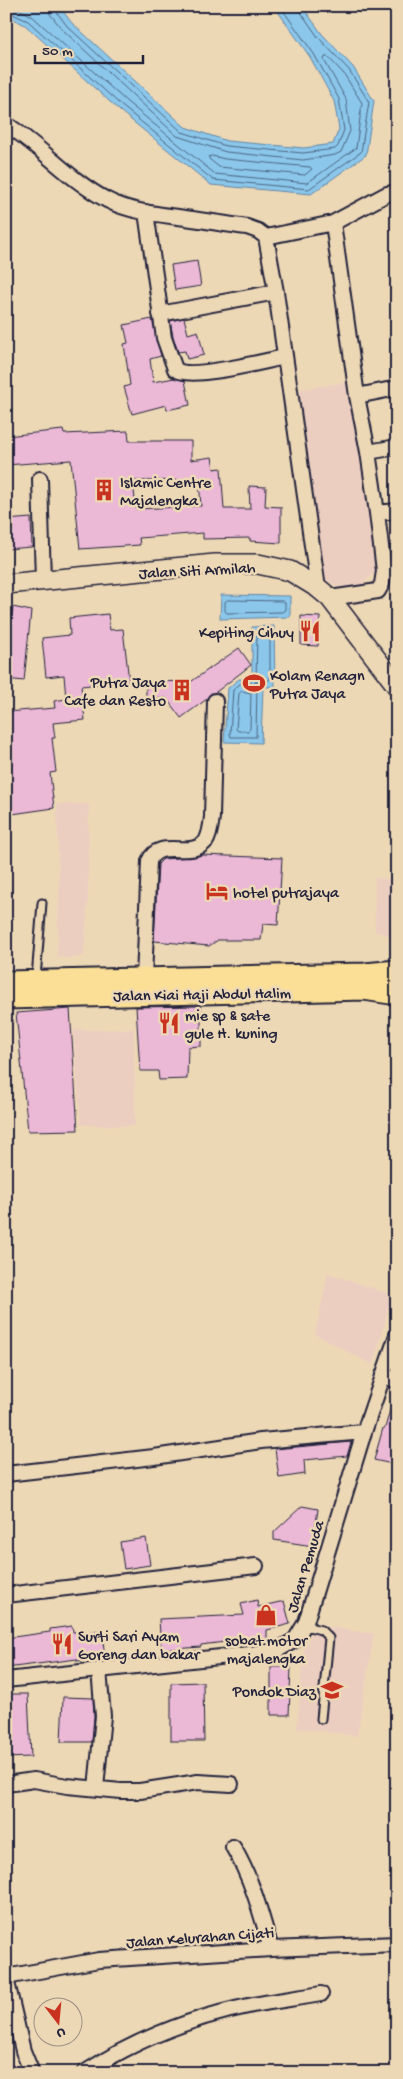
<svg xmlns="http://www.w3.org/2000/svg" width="403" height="2079" font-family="'Gochi Hand',sans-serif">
<rect width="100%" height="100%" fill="#edd8b6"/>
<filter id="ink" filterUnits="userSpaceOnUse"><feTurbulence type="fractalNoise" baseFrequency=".02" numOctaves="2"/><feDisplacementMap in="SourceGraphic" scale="10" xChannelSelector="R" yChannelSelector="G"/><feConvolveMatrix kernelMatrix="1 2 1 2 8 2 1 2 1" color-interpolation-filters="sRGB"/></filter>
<g filter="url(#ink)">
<path fill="#eccec0" d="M348 382 363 452 379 569 350 594 324 579 295 390Z
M57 804H89L88 898 84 956 74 958 57 957 59 895Z
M375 878 397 879V935L392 936 375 932Z
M134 1029 135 1126 81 1125 73 1030Z
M328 1273 392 1295 373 1365 315 1334Z
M315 1625 374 1634 357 1736 297 1728 303 1652Z"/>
<path fill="#8bc7eb" stroke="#6185a5" d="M6 6H59L71 22 185 127 227 141 304 148 333 144 339 129 334 101 310 57 274 6H302L322 34 353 67 374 101 366 155 311 194 211 185 120 111 25 25 6 15Z
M221 595 290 596V617L220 619Z
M274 626 275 687H263L261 743 224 742 228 688 239 679 252 680V627Z"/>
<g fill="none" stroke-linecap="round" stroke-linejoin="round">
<path stroke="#4c6481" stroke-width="1" d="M13 6 32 16 127 102 215 174 307 183 356 148 362 103 344 74 328 57H325L324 60 346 99 350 131 341 152 335 155 303 160 226 152 177 136 63 30 50 14 49 6
M55 6 56 11 67 26 182 132 226 146 303 153 335 149 338 146 344 130 339 99 314 54 280 6
M6 11 28 21 123 107 213 180 309 189 361 152 369 102 349 70 318 37 300 11 299 6
M212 156 225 159 310 167 312 169 305 175 219 167 209 159V157Z
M228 600 283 601 285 603V610L282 612 227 613 225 611V602Z
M259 632H267L270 634V679L268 681 259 683 256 681 257 634Z
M257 683 256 737H231L230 734 233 690 240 684Z
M242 691 251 693 250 729 248 731H238L236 729 239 694Z"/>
</g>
<path fill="#ebb8d6" stroke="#22223b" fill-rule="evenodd" d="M197 261 201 286 175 290 171 265Z
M184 318 188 334 198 331 204 355 187 359 185 351 178 352 173 336 170 321Z
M152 319 161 356 150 359 153 382 174 378 185 381 190 405 167 410 166 405 132 414 124 387 130 385 124 344 128 343 124 325Z
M63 430 64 434 128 431 129 441H191V460L212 457 214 469 221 468 224 509H250L249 486 266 487 265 506 281 507V543L250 541V538L203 539V533L139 538 140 545 80 549 71 460 6 465V436ZM199 480 201 506 136 509 133 481Z
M31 518 32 547 6 549V520Z
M13 607 31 611 24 681 6 679V638Z
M108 614 110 630 123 629 129 681 81 686 85 720 53 723 55 738H52L56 772 50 773 54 808 12 814 6 750V746H10L6 712 55 708 54 701 66 699 64 675 46 677 42 638 70 635 69 618Z
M301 616 320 617 318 646 301 645Z
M239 648 251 665 216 692 210 694 207 699 181 718 166 698 146 700V682L192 681Z
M202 855 282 858 278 925 263 924 261 940H218L209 946 154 941 158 864 163 859 193 857Z
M201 1006V1046L188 1047 187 1079 159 1080 158 1071H140L136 1007Z
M70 1009 78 1130 28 1131 16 1013Z
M393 1399 397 1400V1465L374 1460 383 1428H385Z
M351 1442 347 1456 304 1460 305 1474 279 1478 275 1449Z
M302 1506 318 1509 313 1546 274 1540V1532Z
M146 1538 150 1565 124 1569 120 1542Z
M257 1600 258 1607 284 1601 290 1624 267 1630V1643L250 1644 249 1639 201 1645V1647L161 1650 159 1619 244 1615 241 1604Z
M72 1626 73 1632 102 1631 105 1659 77 1661V1659L6 1668V1638L50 1632V1629Z
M271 1667H291L289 1715H271Z
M203 1682 204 1741H171V1683Z
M6 1694H28L31 1757 6 1758Z
M63 1697 93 1698 94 1716 92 1742H61Z"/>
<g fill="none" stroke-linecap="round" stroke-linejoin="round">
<g stroke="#22223b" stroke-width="11">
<path id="service" d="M36 978 42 903
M305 1626 321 1630 329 1638 321 1719"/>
</g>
<g stroke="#22223b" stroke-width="18">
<path id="minor" d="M6 124C42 147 69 180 107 200 128 211 155 214 178 217 201 220 224 224 247 227L258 231 266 237 276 292 318 588
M146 212 164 338 175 369C189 381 264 361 285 357
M333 223 357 396 368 452 377 513
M266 237 333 223 387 194 397 192
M160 314 276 292
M357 396 397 388
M368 452 397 447
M40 479 43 580
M384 571 377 513 397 511
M330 598 378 591 382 584 384 571 397 569
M144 978 149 861C159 837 191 860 206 841 210 835 211 825 212 817L215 701
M383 1375 397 1381
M6 1474 154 1457 261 1441 364 1432
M6 1595 256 1566
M6 1680 276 1651 295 1640 306 1622 364 1432 397 1335
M6 1784 34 1780 67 1786 121 1791H140L198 1782 231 1784
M96 1788 103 1716 99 1670
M233 1847C252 1878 261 1914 271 1949
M6 1977 99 1960 271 1949 397 1944
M6 1978 23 2051 32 2073
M84 2073C135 2040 193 2017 253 2005 275 2001 298 1998 321 1994"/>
</g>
<g stroke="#22223b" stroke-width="22">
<path id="secondary" d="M6 584 215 564H258L290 571 318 588 330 598 397 686"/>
</g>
<g stroke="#22223b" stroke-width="25">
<path id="primary" d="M6 982 365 974 397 971
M6 998 364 989 397 994"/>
</g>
<use href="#service" stroke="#edd8b6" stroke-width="7"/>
<use href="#minor" stroke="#edd8b6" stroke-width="14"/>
<use href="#secondary" stroke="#edd8b6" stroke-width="19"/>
<use href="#primary" stroke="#fbdf96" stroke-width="21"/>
</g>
</g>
<defs>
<g id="building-bare" transform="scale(1.725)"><path d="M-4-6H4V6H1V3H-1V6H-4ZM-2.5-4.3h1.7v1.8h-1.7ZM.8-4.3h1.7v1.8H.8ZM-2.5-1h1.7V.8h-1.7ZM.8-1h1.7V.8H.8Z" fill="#c8321e" stroke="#edd8b6" stroke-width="2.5" paint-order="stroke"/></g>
<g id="restaurant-bare" transform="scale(1.725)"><path d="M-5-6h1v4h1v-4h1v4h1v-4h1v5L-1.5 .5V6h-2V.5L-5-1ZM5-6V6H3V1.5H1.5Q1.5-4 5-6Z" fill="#c8321e" stroke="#edd8b6" stroke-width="2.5" paint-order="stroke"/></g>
<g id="stadium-bare" transform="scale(1.725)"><path d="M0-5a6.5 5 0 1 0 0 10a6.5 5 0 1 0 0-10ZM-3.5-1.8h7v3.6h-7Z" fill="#c8321e" stroke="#edd8b6" stroke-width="2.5" paint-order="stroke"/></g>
<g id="hotel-bare" transform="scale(1.725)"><path d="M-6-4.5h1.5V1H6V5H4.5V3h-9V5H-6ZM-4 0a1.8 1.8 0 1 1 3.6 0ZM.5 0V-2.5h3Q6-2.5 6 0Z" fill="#c8321e" stroke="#edd8b6" stroke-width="2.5" paint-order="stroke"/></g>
<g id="shop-bare" transform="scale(1.725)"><path d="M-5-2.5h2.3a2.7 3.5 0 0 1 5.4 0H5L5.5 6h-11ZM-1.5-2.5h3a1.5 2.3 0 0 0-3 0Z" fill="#c8321e" stroke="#edd8b6" stroke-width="2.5" paint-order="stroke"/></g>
<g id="school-bare" transform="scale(1.725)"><path d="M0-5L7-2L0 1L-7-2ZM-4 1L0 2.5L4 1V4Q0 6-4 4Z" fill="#c8321e" stroke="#edd8b6" stroke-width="2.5" paint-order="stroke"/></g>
</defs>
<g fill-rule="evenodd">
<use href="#building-bare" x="104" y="490"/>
<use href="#restaurant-bare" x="310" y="631"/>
<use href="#stadium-bare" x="254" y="683"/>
<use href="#building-bare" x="182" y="690"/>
<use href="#hotel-bare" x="217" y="891"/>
<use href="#restaurant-bare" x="169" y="1023"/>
<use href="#shop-bare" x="266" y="1615"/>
<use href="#restaurant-bare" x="62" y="1644"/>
<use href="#school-bare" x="332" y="1690"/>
</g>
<g text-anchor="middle" stroke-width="5" stroke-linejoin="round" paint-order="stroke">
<g font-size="16" fill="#22223b" stroke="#edd8b6" text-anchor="start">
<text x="120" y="487">Islamic Centre<tspan x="120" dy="18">Majalengka</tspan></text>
<text x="294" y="637" text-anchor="end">Kepiting Cihuy</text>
<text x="270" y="680">Kolam Renagn<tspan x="270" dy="18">Putra Jaya</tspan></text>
<text x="166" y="687" text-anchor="end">Putra Jaya<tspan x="166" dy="18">Cafe dan Resto</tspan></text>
<text x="233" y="897">hotel putrajaya</text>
<text x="185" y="1020">mie sp &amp; sate<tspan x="185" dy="18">gule H. kuning</tspan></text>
<text x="78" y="1641">Surti Sari Ayam<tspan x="78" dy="18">Goreng dan bakar</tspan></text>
<text x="266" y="1645" text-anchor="middle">sobat motor<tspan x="266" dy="18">majalengka</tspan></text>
<text x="316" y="1696" text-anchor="end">Pondok Diaz</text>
</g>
<g font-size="16" fill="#22223b" stroke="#edd8b6">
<text transform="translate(197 569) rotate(-3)" y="6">Jalan Siti Armilah</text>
<text transform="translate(202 993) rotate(-1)" y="6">Jalan Kiai Haji Abdul Halim</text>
<text transform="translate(304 1566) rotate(-73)" y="6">Jalan Pemuda</text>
<text transform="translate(200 1936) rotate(-4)" y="6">Jalan Kelurahan Cijati</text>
</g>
</g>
<rect width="403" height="2079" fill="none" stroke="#edd8b6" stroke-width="25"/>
<rect x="12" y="12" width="378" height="2054" fill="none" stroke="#22223b" stroke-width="2" filter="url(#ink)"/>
<g transform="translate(58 2022) rotate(164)"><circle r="24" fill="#edd8b6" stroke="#9c8f85"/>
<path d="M0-4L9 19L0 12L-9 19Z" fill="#c8321e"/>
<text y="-8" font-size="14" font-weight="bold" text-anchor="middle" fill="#22223b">U</text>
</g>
<path d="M35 55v8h108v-8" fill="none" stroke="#22223b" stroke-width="2.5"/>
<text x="42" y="55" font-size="15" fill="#22223b" stroke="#edd8b6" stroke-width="4" paint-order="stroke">50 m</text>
</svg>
